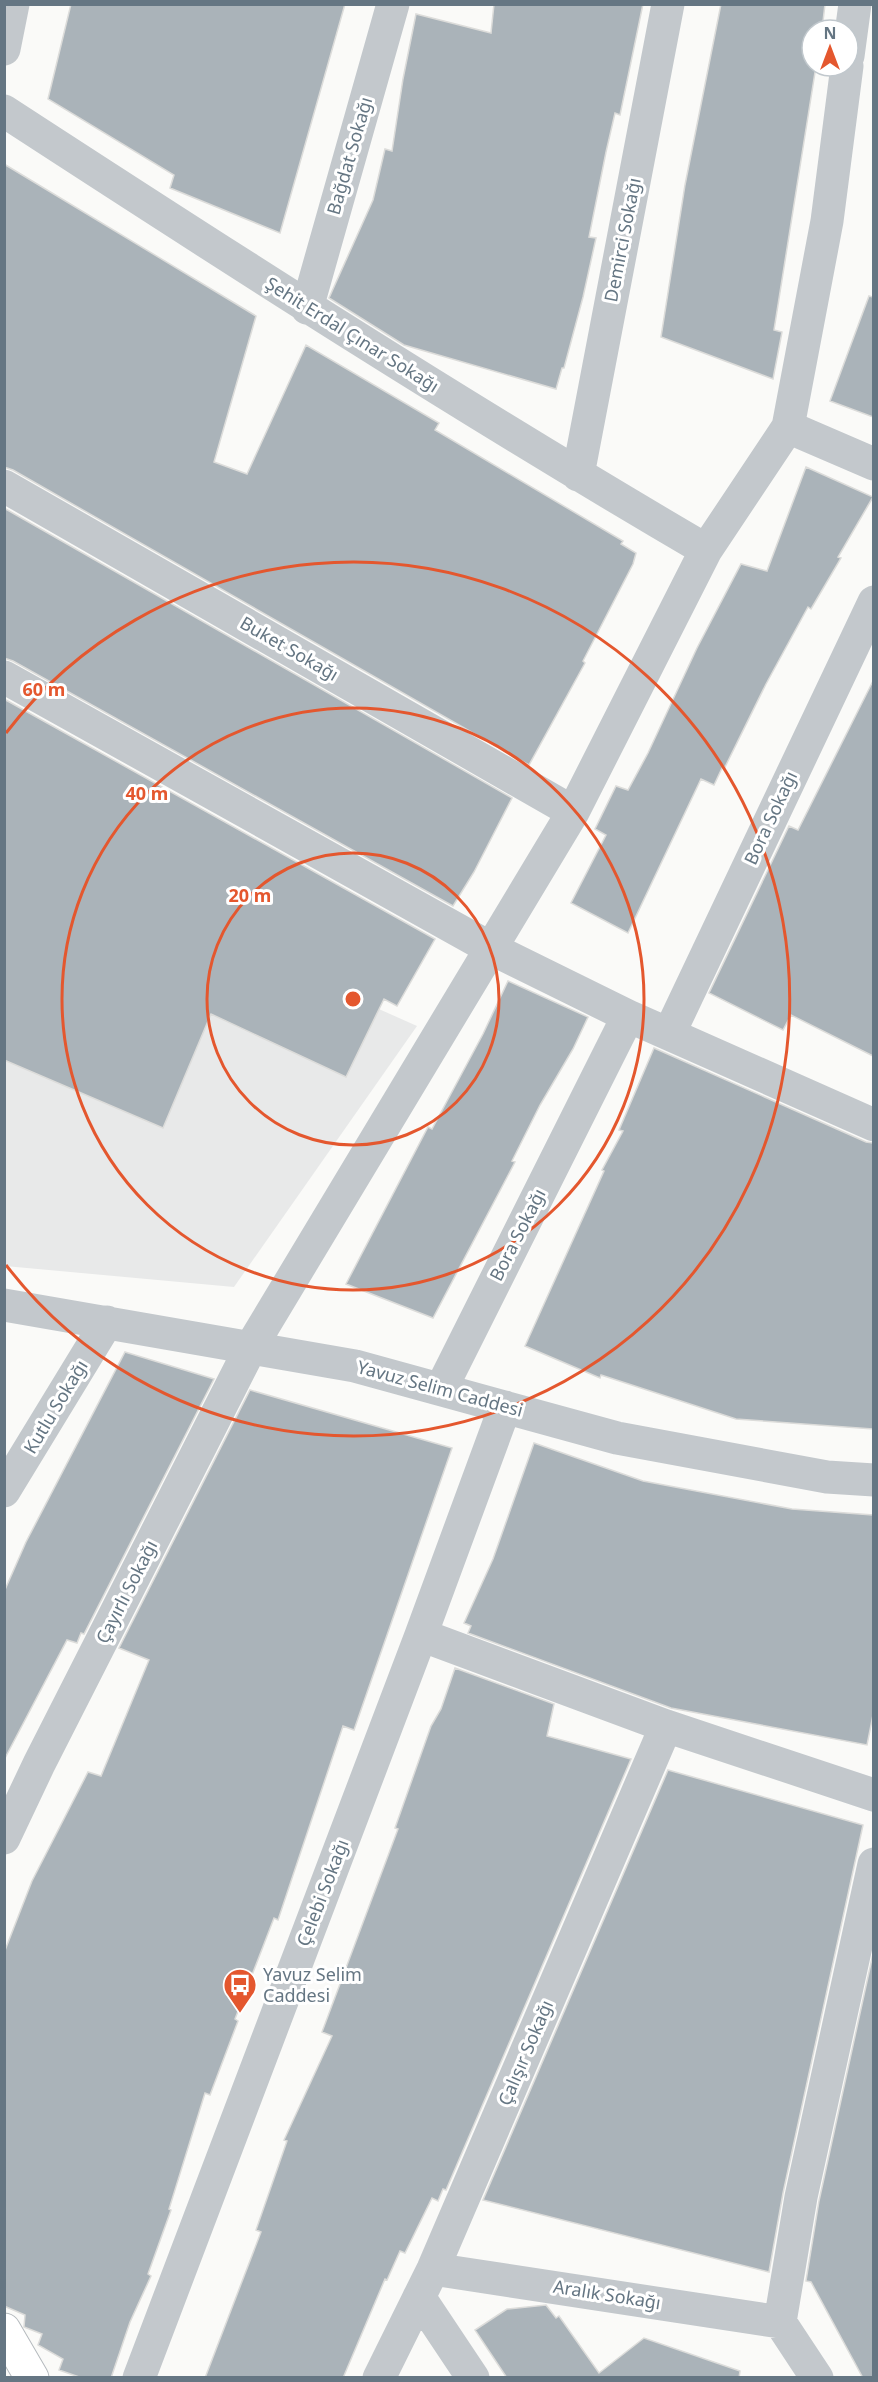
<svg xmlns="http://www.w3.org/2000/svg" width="878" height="2382" font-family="'Noto Sans',sans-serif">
<rect width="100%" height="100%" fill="#fafaf8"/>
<path fill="#e8e9e9" d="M4 842 417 1026 234 1287 5 1266Z"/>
<path fill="#aab3b9" stroke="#dcdcda" stroke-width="1.5" d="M71 4H345L280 233 170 188 174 175 48 99Z
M494 4H643L620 115 615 113 606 152 589 237 596 238 583 297 564 368H562L556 389 404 345 329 298 373 200 385 149 392 151 403 79 416 14 491 33Z
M721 4H825L822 30H812V66H816L774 330 782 332 773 379 661 337 685 185Z
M4 164 256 316 214 462 247 474 306 345 439 423 435 430 623 541 621 544 636 553 633 564 583 661 585 663 529 765 13 470 4 467Z
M869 296 873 297V417L830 401Z
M806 467 873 497 838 557 841 558 811 609 808 607 766 684 725 767 723 766 714 785 701 779 628 933 571 903 606 835 595 829 616 786 628 790 648 753 697 648 741 564 767 571Z
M4 508 512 798 474 872 453 906 13 661 4 658Z
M873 681V1056L791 1015 783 1030 709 993 789 826 798 830Z
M4 699 435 939 397 1006 384 999 346 1077 211 1014 163 1128 4 1060Z
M508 981 588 1017 573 1049 540 1105 512 1161 515 1162 433 1318 346 1284 428 1127 432 1129 483 1034Z
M654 1048 866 1142 873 1143V1429L736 1419 601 1375 600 1378 525 1346 604 1171 602 1170 623 1131 619 1130Z
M125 1352 214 1379 84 1634 81 1633 77 1643 67 1640 4 1760V1592L26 1542Z
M250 1390 452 1448 354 1730 343 1726 278 1920 274 1918 235 2019 238 2021 210 2095 205 2093 169 2209 171 2210 148 2274 151 2276 130 2322 111 2378H82L59 2370 63 2359 38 2345 42 2334 24 2327 25 2315 4 2306V1953L32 1881 88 1772 101 1776 149 1660 119 1648Z
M534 1443 643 1481 792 1509 873 1515V1715L867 1745 671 1708 468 1633 471 1626 464 1623 493 1559Z
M455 1668 554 1704 547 1736 631 1759 446 2190 443 2189 438 2201 432 2198 405 2253 400 2251 387 2280 385 2279 343 2378H205L261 2232 256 2230 287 2141 284 2140 332 2036 322 2032 398 1829 395 1828 431 1726 441 1709Z
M668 1770 863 1825 783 2193 769 2272 483 2200Z
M873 1954V2378H863L811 2282 806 2281 819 2201Z
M546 2305 556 2318 559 2316 599 2373 644 2338 740 2371 739 2378H507L475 2330 507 2309Z"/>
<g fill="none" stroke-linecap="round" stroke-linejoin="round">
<g stroke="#b5babe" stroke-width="35">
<path id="major" d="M4 2330 32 2378"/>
</g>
<path stroke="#c3c8cc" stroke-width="33" d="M4 49 13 4
M848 56 855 4
M4 111C236 262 468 411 706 550
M307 308 393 4
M788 427 874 464
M578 475 668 4
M4 486 573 812
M4 677 492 949 628 1016 874 1125
M669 1034 874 602
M4 1305 355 1366 617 1438 827 1477 874 1480
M441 1389 628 1016
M4 1491 107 1322
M421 1635 666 1726 874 1795
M4 1838 39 1764 251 1347 573 812 706 550 788 427 827 221 847 66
M433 2269 780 2322
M419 2297 473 2378
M139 2378 421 1635 505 1407
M379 2378 433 2269 666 1726
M817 2378 780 2322 801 2197 874 1864"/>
<use href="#major" stroke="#fff" stroke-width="33"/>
</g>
<g fill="none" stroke="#e4572e" stroke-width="3">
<circle cx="353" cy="999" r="146"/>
<circle cx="353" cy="999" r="291"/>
<path d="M6 733A437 437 0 1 1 6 1265"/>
</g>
<defs>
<g id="bus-pin" transform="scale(1.725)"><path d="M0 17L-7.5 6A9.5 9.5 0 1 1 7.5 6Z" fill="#e4572e" stroke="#fff"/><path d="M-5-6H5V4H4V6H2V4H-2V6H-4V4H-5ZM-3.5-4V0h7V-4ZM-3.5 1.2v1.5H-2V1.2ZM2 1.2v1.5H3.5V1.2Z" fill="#fff"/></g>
</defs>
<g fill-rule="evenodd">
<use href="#bus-pin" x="240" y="1985"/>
</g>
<g text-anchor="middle" stroke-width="6" stroke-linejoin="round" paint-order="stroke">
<g font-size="18" fill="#657683" stroke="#fff">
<text transform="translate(350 156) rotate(-74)" y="6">Bağdat Sokağı</text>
<text transform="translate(623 240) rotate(-79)" y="6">Demirci Sokağı</text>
<text transform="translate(352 335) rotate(32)" y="6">Şehit Erdal Çınar Sokağı</text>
<text transform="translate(289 649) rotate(30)" y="6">Buket Sokağı</text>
<text transform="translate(771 818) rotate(-65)" y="6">Bora Sokağı</text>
<text transform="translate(518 1235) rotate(-63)" y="6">Bora Sokağı</text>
<text transform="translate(440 1389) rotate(15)" y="6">Yavuz Selim Caddesi</text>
<text transform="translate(56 1407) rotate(-59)" y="6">Kutlu Sokağı</text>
<text transform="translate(127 1592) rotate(-63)" y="6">Çayırlı Sokağı</text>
<text transform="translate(323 1893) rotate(-69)" y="6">Çelebi Sokağı</text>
<text transform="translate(526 2053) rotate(-67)" y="6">Çalışır Sokağı</text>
<text transform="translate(607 2295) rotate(9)" y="6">Aralık Sokağı</text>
</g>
<g font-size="18" fill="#657683" stroke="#fff" text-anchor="start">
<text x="263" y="1981">Yavuz Selim<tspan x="263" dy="21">Caddesi</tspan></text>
</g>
</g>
<circle cx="353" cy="999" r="9" fill="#e4572e" stroke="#fff" stroke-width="3"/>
<g font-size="18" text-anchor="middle" font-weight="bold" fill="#e4572e" stroke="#fff" stroke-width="6" stroke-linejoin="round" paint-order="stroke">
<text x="44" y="696">60 m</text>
<text x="147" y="800">40 m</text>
<text x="250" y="902">20 m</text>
</g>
<rect width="878" height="2382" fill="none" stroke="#657683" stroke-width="12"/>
<g transform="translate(830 48)"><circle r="28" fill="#ffffff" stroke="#c1c8cd" stroke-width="1.5"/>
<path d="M0-4.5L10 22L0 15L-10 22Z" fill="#e4572e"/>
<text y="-9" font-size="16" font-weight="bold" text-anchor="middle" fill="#657683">N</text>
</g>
</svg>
